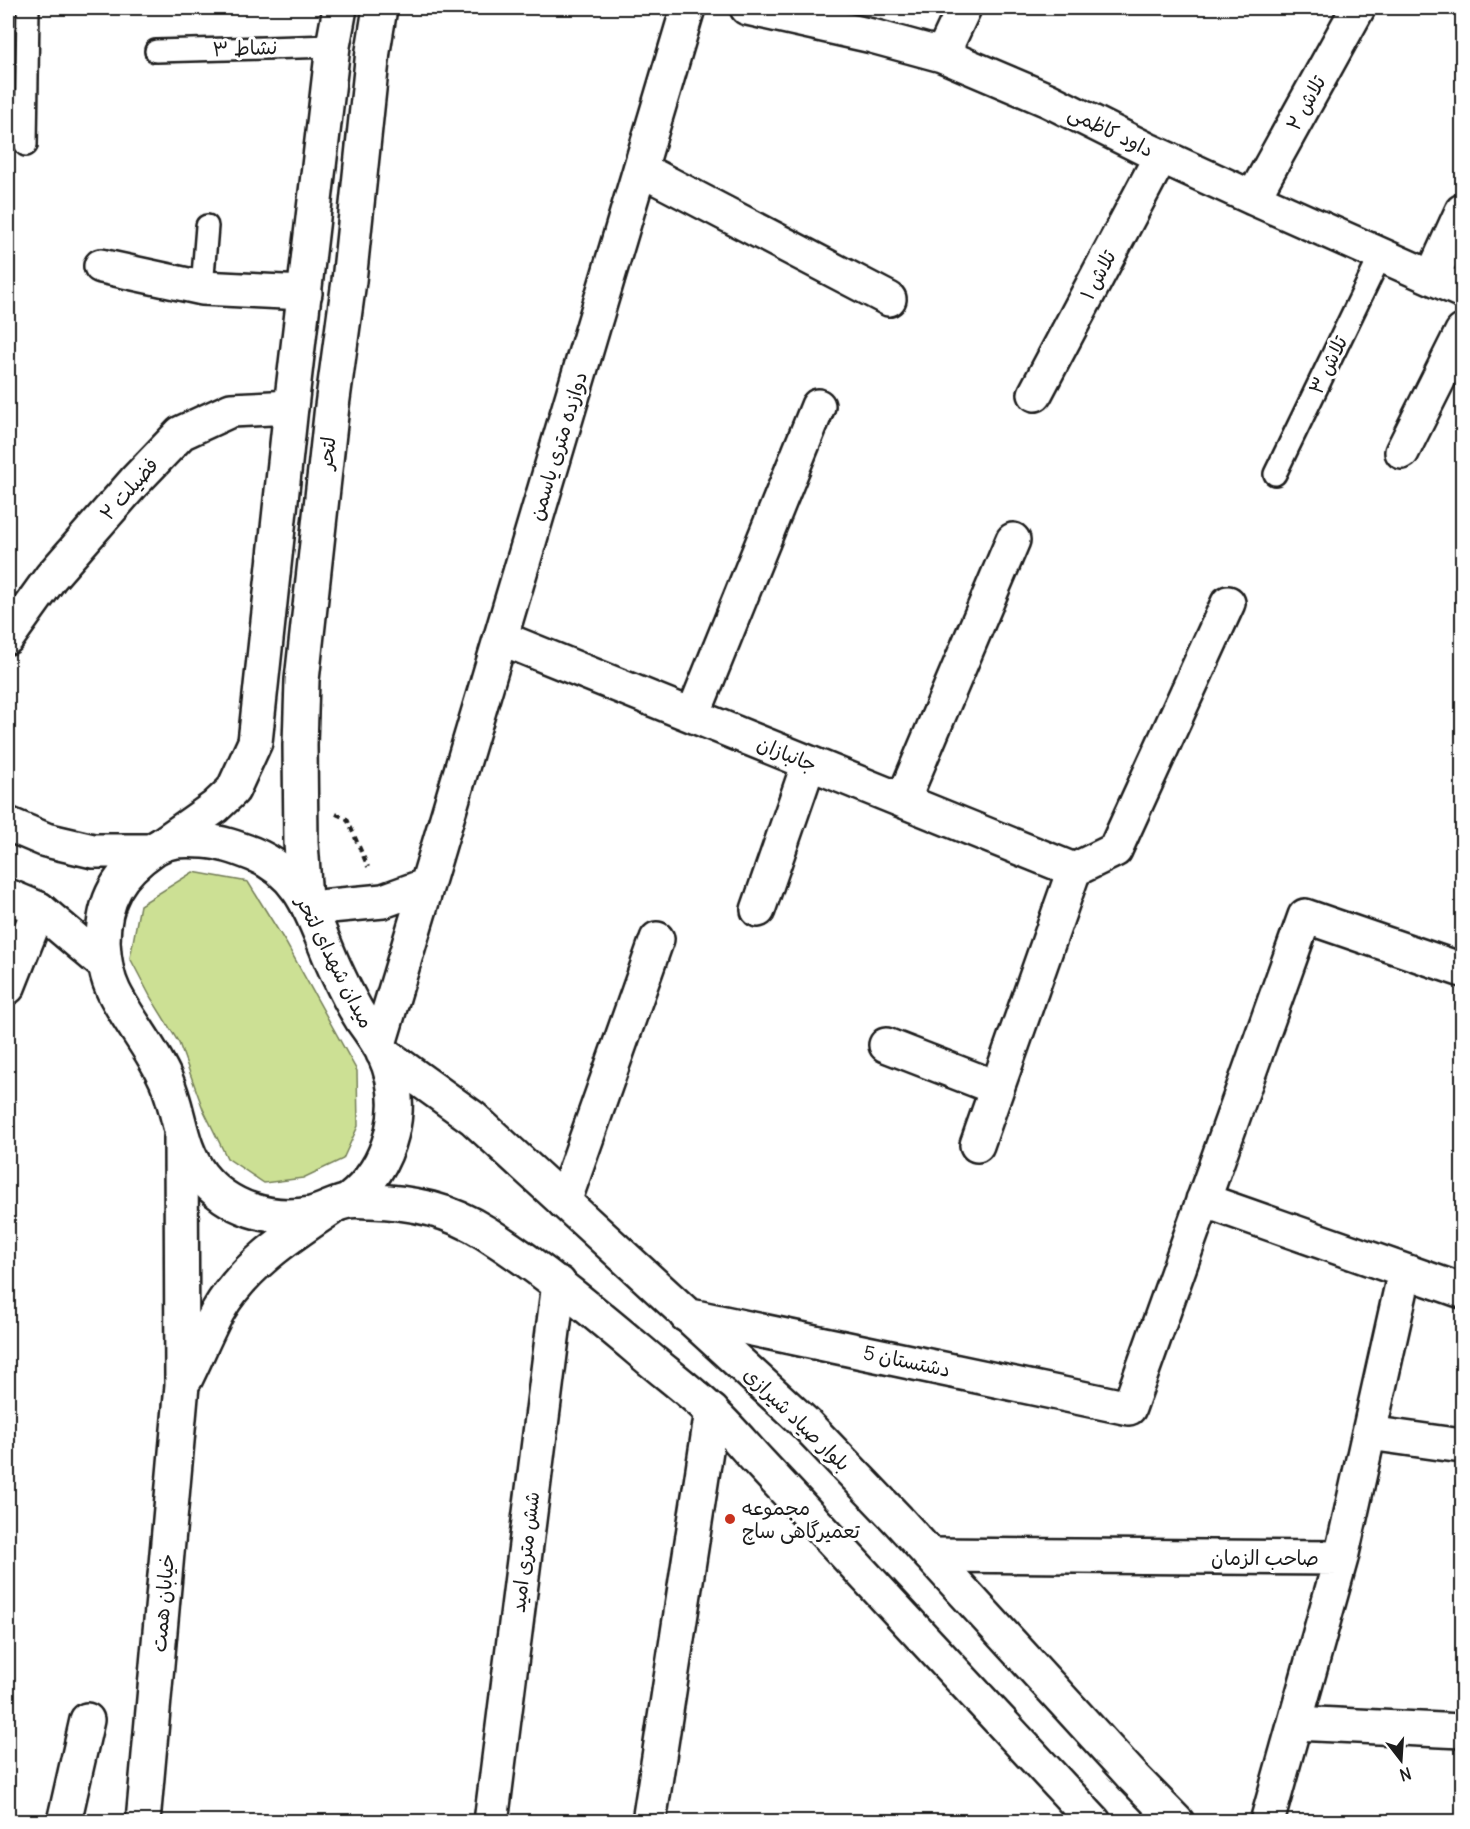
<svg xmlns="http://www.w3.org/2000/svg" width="1470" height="1829" font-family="Delius,'Playpen Sans Arabic',sans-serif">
<rect width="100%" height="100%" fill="#fff"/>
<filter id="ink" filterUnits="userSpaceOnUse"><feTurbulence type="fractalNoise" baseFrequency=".0167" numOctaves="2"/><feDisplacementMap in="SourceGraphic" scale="12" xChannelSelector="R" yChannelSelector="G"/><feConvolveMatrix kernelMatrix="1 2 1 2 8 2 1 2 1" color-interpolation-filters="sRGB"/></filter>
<g filter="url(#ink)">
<path fill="#cce094" stroke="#747e58" stroke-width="1.5" d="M193 872 248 882 286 943 357 1071 358 1126 343 1159 303 1178 264 1183 227 1158 203 1109 179 1043 151 998 130 958 140 905Z"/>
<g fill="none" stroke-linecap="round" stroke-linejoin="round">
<g stroke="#1c1c1c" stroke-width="26">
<path id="service" d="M156 51 333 46
M26 145 28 8
M202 288 207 226
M1275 474 1381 255"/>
</g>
<g stroke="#1c1c1c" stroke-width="38">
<path id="minor" d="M747 8 872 36 942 55 1048 100 1148 150 1253 198 1462 291
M942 55 964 8
M640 169 889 299
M1253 198 1358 8
M101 266 202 288 305 293
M1432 277 1462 211
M1035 394 1161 156
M1402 452 1462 332
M8 637 51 577 135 481 181 433 231 410 291 407
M501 638 1074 870
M693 715 818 406
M903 800 1013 540
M427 885 688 8
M309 908 383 901 427 885 379 1044
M758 910 809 763
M8 987 39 909
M886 1045 997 1088
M977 1145 1074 870 1115 850 1228 603
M1203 1200 1462 1291
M564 1202 657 939
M686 1315 1129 1408 1305 916 1462 970
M1369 1433 1462 1446
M930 1555 1341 1558 1405 1271
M1295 1723 1462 1731
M64 1822 87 1720
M491 1822 559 1283
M649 1822 712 1411
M1267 1822 1341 1558"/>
</g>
<g stroke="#1c1c1c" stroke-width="38">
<path id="tertiary" d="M164 843 215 807 233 790 255 742 291 407 333 46 340 8
M305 899 301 843 300 745 302 680 332 406 349 281 373 51 380 8
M186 1378C197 1356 206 1333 218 1311 243 1267 288 1237 330 1209
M143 1822 182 1385 181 1137"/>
</g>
<g stroke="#1c1c1c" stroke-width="38">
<path id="secondary" d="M8 824 46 840 93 851H151
M8 896 39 909 104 964
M383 1053 473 1118 806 1424 898 1520 1134 1778 1177 1822
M348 1201C392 1167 408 1105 384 1054 378 1042 370 1031 362 1020 353 1006 345 990 338 975 314 926 309 877 253 854 237 848 221 842 204 841 187 840 169 839 154 849 119 873 103 899 103 942 104 960 106 976 114 992 129 1022 152 1048 166 1080 180 1111 179 1146 201 1175 228 1209 270 1221 311 1214 324 1211 336 1203 349 1201 356 1200 363 1201 370 1201 412 1202 450 1210 486 1233 541 1268 590 1309 640 1351 663 1371 688 1389 710 1410 728 1426 743 1445 759 1462 792 1497 824 1532 857 1567 936 1652 1015 1737 1094 1822"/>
</g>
<path stroke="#1c1c1c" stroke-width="4" stroke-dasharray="6 4.5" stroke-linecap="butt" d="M336 814 347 819 368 867"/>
<use href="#service" stroke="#fff" stroke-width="21"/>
<use href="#minor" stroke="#fff" stroke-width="33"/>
<use href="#tertiary" stroke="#fff" stroke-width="33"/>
<use href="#secondary" stroke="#fff" stroke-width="33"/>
</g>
</g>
<circle fill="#c8321e" stroke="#fff" stroke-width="2" cx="730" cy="1519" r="6"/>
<g text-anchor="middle" stroke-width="6" stroke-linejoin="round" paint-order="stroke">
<g font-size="20" fill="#1c1c1c" stroke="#fff">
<text transform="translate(245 48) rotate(-2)" y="7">نشاط ۳</text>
<text transform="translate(1306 103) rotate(-61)" y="7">تلاش ۲</text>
<text transform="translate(1111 131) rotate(26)" y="7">داود کاظمی</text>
<text transform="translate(1098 275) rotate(-62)" y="7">تلاش ۱</text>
<text transform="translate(1328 365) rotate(-64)" y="7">تلاش ۳</text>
<text transform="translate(558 446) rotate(-73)" y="7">دوازده متری یاسمن</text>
<text transform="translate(327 453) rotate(-84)" y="7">لتحر</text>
<text transform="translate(129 489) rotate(-48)" y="7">فضیلت ۲</text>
<text transform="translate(787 754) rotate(22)" y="7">جانبازان</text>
<text transform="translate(335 962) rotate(63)" y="7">میدان شهدای لتحر</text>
<text transform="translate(907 1361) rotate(12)" y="7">دشتستان 5</text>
<text transform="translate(797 1419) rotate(44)" y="7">بلوار صیاد شیرازی</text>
<text transform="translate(525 1552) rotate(-83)" y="7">شش متری امید</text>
<text x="1265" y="1565">صاحب الزمان</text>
<text transform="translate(163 1603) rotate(-85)" y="7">خیابان همت</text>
</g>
<g font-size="20" fill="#1c1c1c" stroke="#fff" text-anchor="start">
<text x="742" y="1515">مجموعه<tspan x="742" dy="23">تعمیرگاهی ساچ</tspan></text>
</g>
</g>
<rect width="1470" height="1829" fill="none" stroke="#fff" stroke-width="30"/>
<rect x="15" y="15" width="1440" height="1799" fill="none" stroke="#1c1c1c" stroke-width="2" filter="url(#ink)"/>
<g transform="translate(1401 1760) rotate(163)" stroke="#ffffff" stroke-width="4.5" paint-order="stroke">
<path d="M0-4.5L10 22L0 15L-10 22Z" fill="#1c1c1c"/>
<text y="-9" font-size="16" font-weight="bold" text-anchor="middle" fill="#1c1c1c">N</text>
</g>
</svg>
